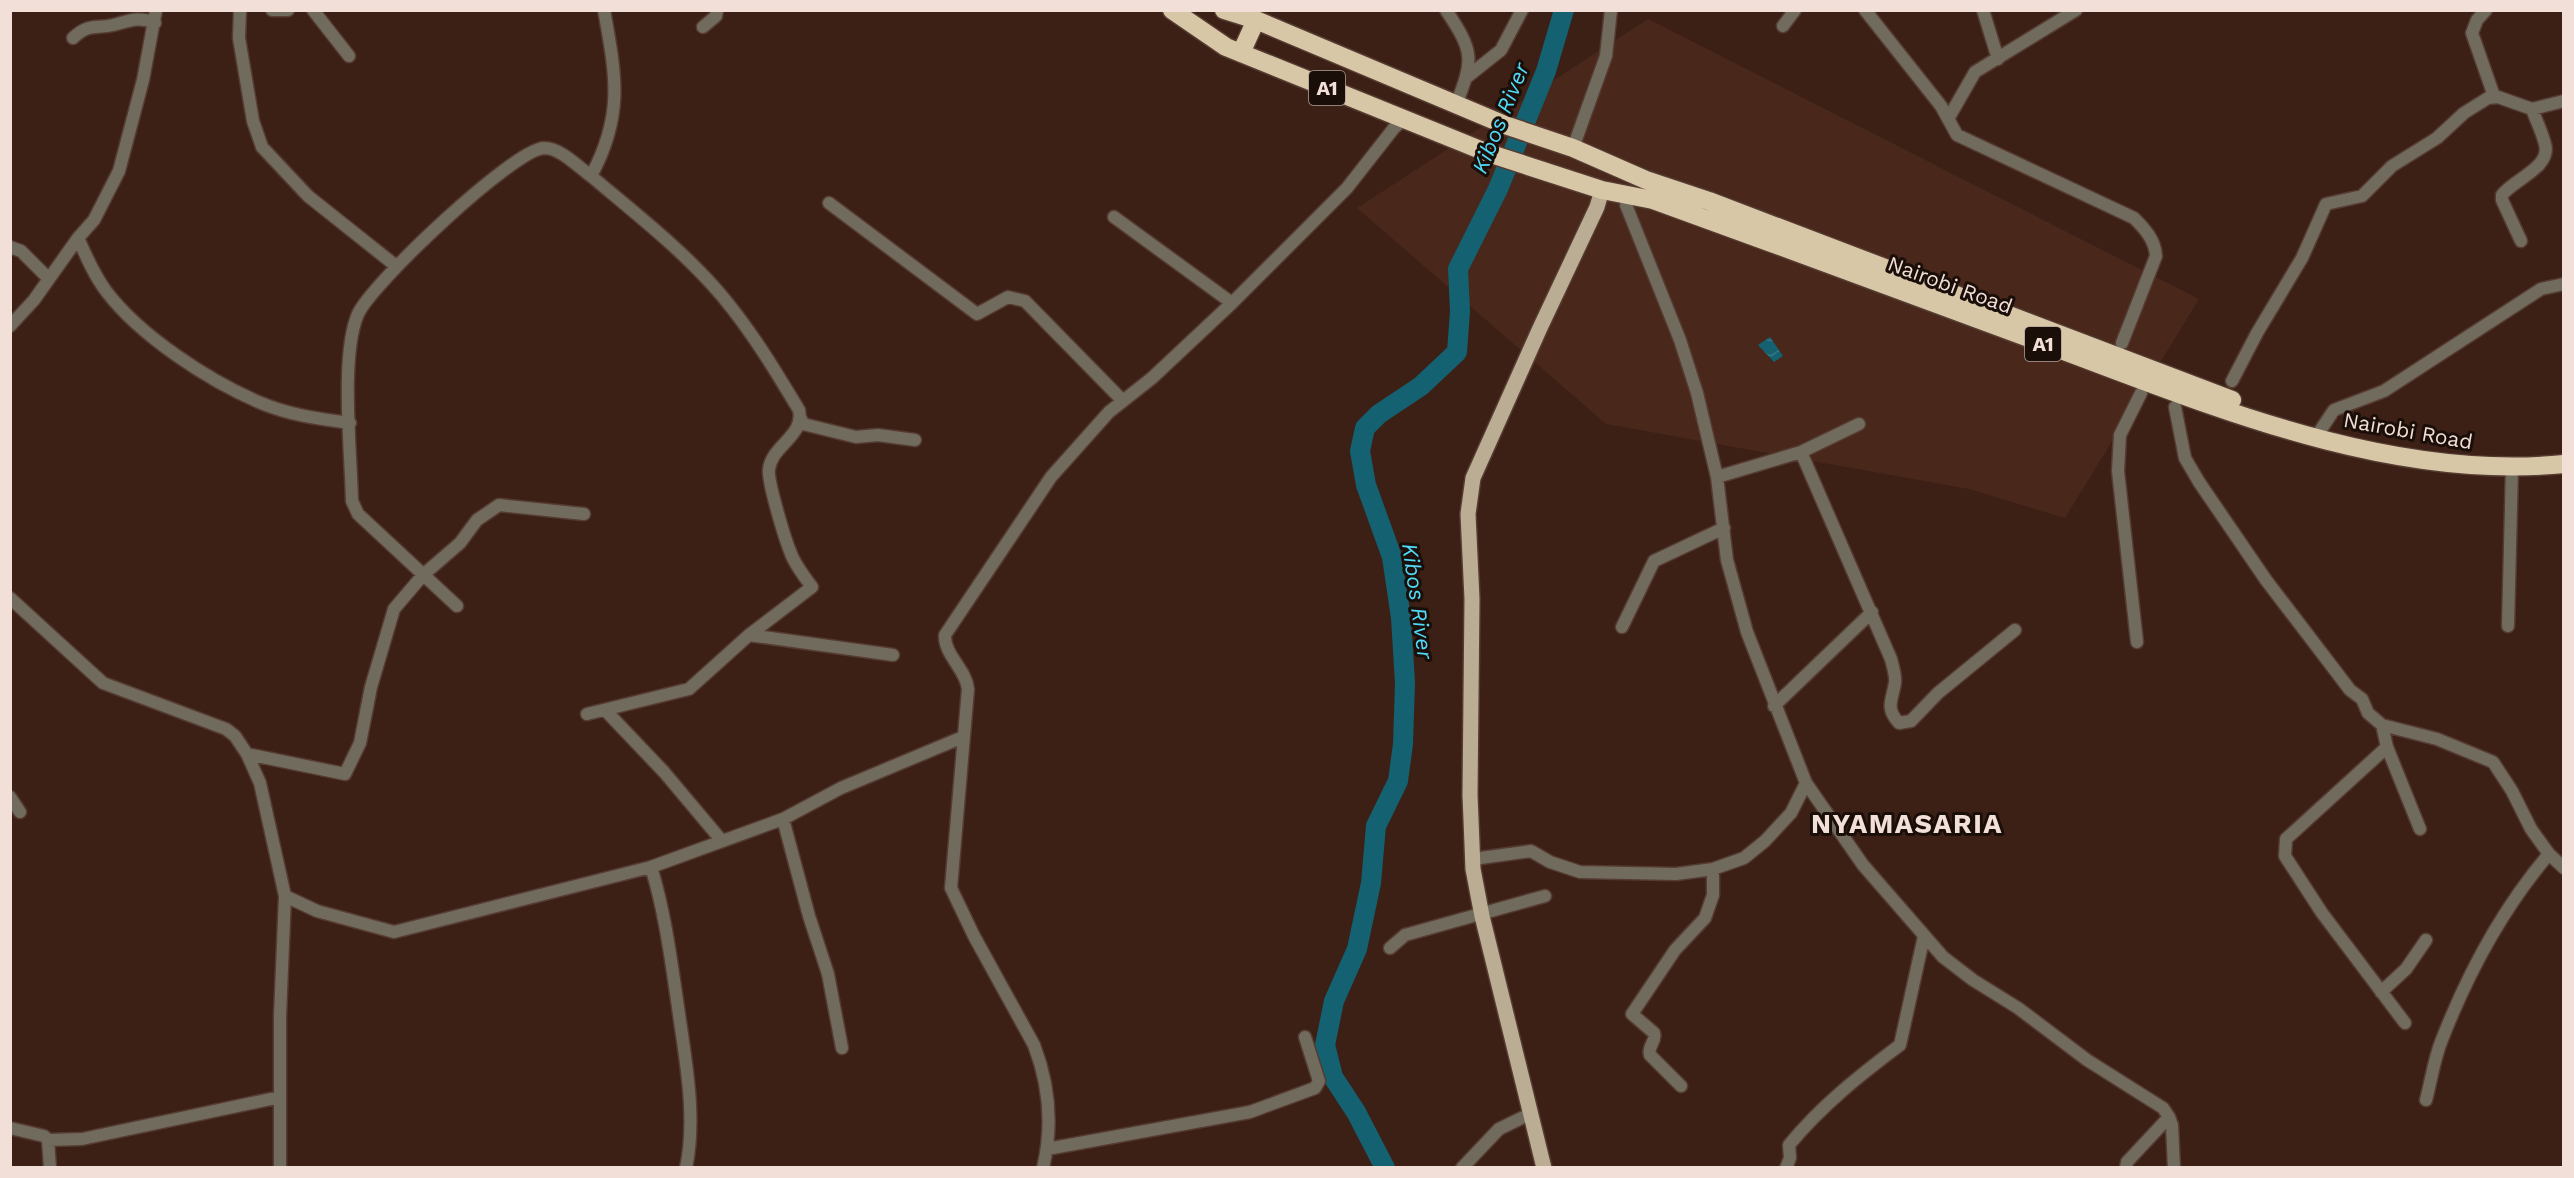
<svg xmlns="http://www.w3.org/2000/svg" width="2574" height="1178" font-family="'Work Sans',sans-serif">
<defs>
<pattern id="water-waves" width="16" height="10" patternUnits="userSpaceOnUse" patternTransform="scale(1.5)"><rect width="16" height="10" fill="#136171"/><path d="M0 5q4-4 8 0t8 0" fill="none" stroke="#367784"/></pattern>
</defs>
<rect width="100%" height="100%" fill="#3c2016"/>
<path fill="#49271a" d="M1648 19 2199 299 2065 518 1969 489 1606 424 1357 208Z"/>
<path fill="url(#water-waves)" d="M1770 337 1783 356 1774 362 1758 345Z"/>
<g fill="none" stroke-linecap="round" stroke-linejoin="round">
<path stroke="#136171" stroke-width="20" d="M1385 1168 1356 1112 1333 1077 1325 1045 1334 1001 1357 949 1371 883 1376 826 1398 781 1403 744 1405 683 1401 618 1392 557 1366 485 1360 451 1365 428 1379 414 1421 386 1457 352 1460 311 1458 269 1498 189 1546 71 1564 10"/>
<g stroke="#553b31" stroke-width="15">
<path id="minor" d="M240 10 239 38 253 121 262 147 308 196 396 266
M272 10H288
M313 10 349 56
M1446 10C1474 52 1474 59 1456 105
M1865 10 1941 106 1957 135 2134 218C2145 229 2155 240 2156 256L2122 343
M1983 10 1998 59
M2486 10 2477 20 2472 33 2494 96
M1783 26 1795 10
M703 27 716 16 717 10
M73 38C89 23 95 29 113 25 129 21 139 16 155 23
M1467 77 1501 50 1522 10
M1948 119 1975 72 2076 10
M1573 148 1606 56 1611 10
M829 203 977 314 1008 297 1025 301 1123 401
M1626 205 1680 340 1697 393 1717 477 1727 560 1747 632 1806 783 1863 865 1943 957 1973 980 2018 1008 2087 1060 2163 1108 2169 1117 2127 1162 2126 1168
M1114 217 1232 303
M78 238C86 256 94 275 106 291 140 336 209 381 261 403 289 415 320 419 350 423
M2521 241 2502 200V195C2513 180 2552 167 2545 144 2542 132 2536 120 2532 109
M10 247 21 251 49 279
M10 326 34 300 78 238 94 220 119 171 143 80 156 10
M2232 381 2257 333 2302 258 2326 204 2362 196 2392 166 2437 138 2464 113 2488 98 2498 97 2532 109 2564 101
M2175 407 2185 458 2199 482 2266 580 2350 690 2362 699 2368 713 2382 725 2437 739 2493 762 2512 791 2531 829 2549 854 2564 868
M801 419 803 424 856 437 878 435 915 440
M2320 431 2334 410 2384 391 2541 289 2564 284
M1801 452 1891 659C1893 667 1896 676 1895 683 1892 701 1885 708 1899 723L1911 721 1938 693 2015 630
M1717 477 1801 452 1859 424
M10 598 103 683 226 729 235 736 247 754 260 783 285 896 280 1016V1168
M457 606 358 514 352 501C351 453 340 355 358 314 372 283 514 149 544 148 561 148 578 167 591 176
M2508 626 2512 468
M1622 627 1654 561 1724 528
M749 635 893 655
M2137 642 2118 471 2120 435 2141 393
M1774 706 1872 612
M606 711 664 772 722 841
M587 714 689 689 749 635 812 587C804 576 794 564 790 551 785 539 767 480 769 469 772 445 805 436 799 410 775 370 752 332 722 296 684 251 636 214 591 176 624 115 616 76 604 10
M2382 725 2387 747 2420 829
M2387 747 2286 839 2285 856 2322 913 2405 1023
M247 754 345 774 360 743 371 687 394 609 423 575 460 543 477 520 499 505 584 514
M10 797 20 812
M783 819 809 916 828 974 842 1048
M1473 859 1531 851 1550 862 1580 872 1676 874 1713 869 1744 858 1765 841 1791 813 1806 783
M285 896 317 911 394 932 651 867
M1390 948 1405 935 1545 896
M2381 992 2406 969 2426 940
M1681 1086 1650 1055C1647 1046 1657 1041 1654 1033L1632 1014 1675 950 1705 918 1713 895V869
M2426 1100C2431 1081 2434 1060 2441 1042 2467 975 2502 909 2549 854
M2169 1117 2172 1125 2174 1168
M10 1128 44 1136 48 1140 50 1168
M48 1140 82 1139 280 1097
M1047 1149 1250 1112 1315 1088 1319 1081 1305 1037
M686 1168C697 1116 685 1058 678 1007 671 960 665 912 651 867L783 819 841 788 963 737
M1043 1168C1053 1126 1049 1084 1034 1045L974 936 951 888 968 689C966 669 944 655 945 635L1051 477 1109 412 1152 378 1232 303 1347 188 1394 128 1404 119
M1462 1168 1499 1129 1530 1114
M1786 1168 1790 1158 1789 1145C1821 1106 1860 1075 1900 1045L1924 936"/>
</g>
<g stroke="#553b31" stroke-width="18">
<path id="major" d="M1544 1168 1482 916 1473 869 1470 795 1472 599 1468 514 1473 478 1540 328 1597 207 1602 190"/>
</g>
<g stroke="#553b31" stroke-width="21">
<path id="highway" d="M1172 10 1226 47 1488 153 1602 190 1653 200C1784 247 1914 296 2045 344 2207 404 2388 482 2564 464
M1224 10 1256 20 1505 125 1573 148 1646 180 1709 201 2232 400
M1241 53 1256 20"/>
</g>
<use href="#minor" stroke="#716b5e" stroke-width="12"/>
<use href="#major" stroke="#bbad93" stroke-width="15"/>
<use href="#highway" stroke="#d8c7a7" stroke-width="18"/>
</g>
<g text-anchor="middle" stroke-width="6" stroke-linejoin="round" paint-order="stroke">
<g fill="#1a0e09" stroke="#b1a09a" stroke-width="1.5">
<rect x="1309" y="71" width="36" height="34" rx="4.5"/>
<rect x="2025" y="327" width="36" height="34" rx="4.5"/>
</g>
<g font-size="20" font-weight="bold" fill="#f2dfd8">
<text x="1327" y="95">A1</text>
<text x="2043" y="351">A1</text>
</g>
<g font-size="21" fill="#f2dfd8" stroke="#1a0e09">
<text transform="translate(1950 285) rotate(20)" y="7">Nairobi Road</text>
<text transform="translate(2408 431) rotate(10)" y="7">Nairobi Road</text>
</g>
<g font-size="22" font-style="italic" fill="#50d9f8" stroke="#1a0e09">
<text transform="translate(1500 118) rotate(-68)" y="8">Kibos River</text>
<text transform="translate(1418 601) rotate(82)" y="8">Kibos River</text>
</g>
<g font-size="27" font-weight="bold" letter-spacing="1.5" fill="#f2dfd8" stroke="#1a0e09">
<text x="1907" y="833">NYAMASARIA</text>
</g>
</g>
<rect width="2574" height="1178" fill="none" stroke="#f2dfd8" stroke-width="24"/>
</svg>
